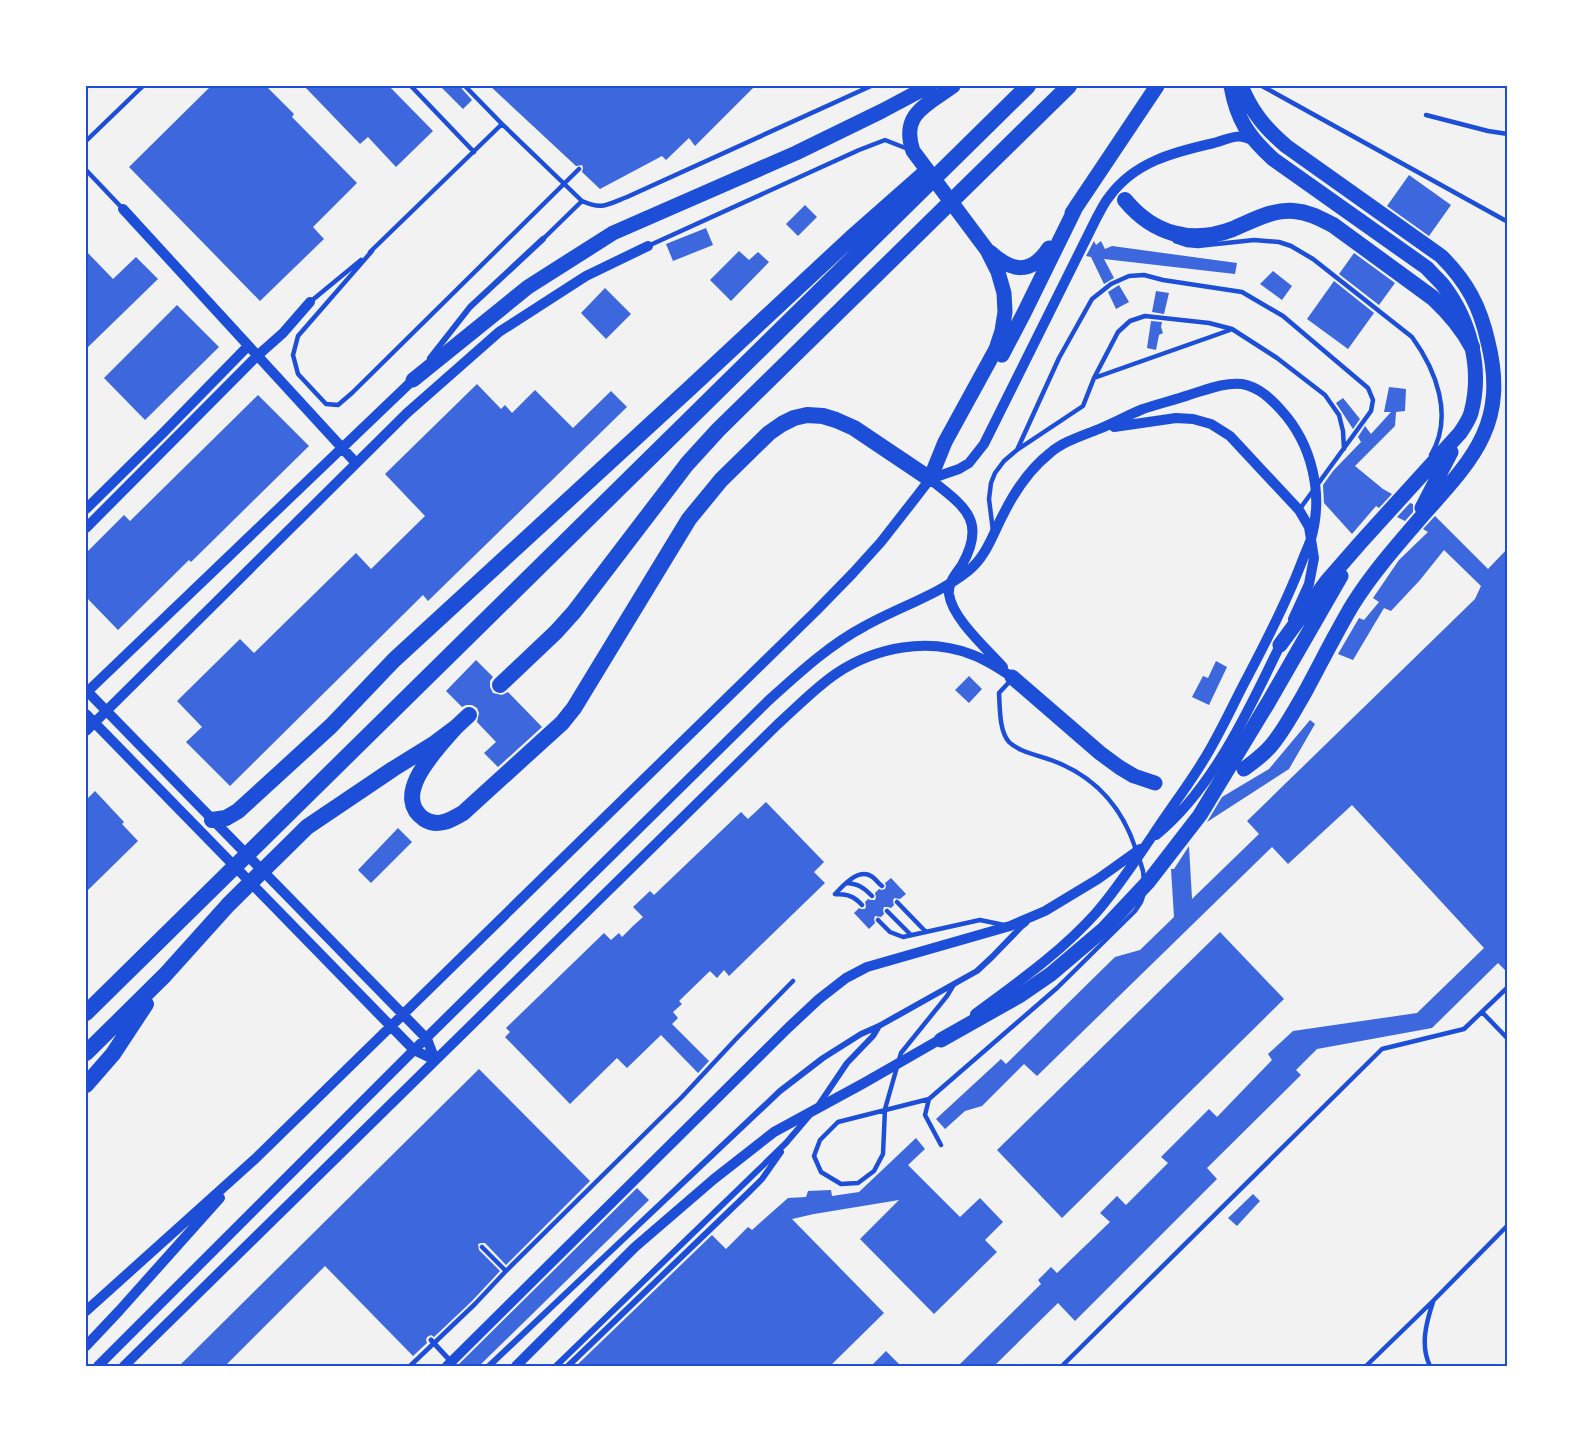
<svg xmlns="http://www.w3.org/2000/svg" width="1593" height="1452" font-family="Ubuntu,sans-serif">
<rect width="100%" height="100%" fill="#f2f2f2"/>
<path fill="#3d67dc" d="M211 86H266L294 114 292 117 357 183 313 227 324 239 260 301 129 167Z
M304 86H389L433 131 396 167 368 137 360 144Z
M440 86H461L462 89 472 100 463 109Z
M490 86H755L695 146 689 138 666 160 662 156 600 189 582 172 583 168 582 165 576 166Z
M1409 175 1451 205 1429 236 1387 206Z
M805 205 817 217 798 236 786 224Z
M706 228 713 245 673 261 666 244Z
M1094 241 1096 245 1101 241 1105 249 1112 246 1237 263 1235 274 1104 259 1114 278 1104 284 1091 257 1086 256Z
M86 251 113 279 136 257 158 279 86 349Z
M739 251 749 260 758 252 769 262 731 301 710 280Z
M1354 253 1395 283 1379 305 1339 274Z
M1273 271 1292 286 1282 300 1260 284Z
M1334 281 1374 313 1348 349 1307 319Z
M1119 285 1129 302 1116 309 1108 292Z
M605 288 631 314 606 339 581 313Z
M1156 291 1169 293 1164 314 1152 312Z
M177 305 219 347 145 420 104 378Z
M1151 321 1162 322 1161 327 1163 333 1159 335 1156 350 1147 348Z
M477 384 501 409 505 405 512 413 535 390 573 428 611 391 627 407 428 601 423 595 230 786 186 742 202 727 177 701 240 639 254 653 356 553 371 569 425 516 385 474Z
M1389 387 1406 389 1405 411 1396 412 1395 426 1355 466 1383 489 1392 494 1379 508 1376 506 1352 534 1324 503 1323 485 1333 471 1361 442 1358 437 1365 426 1371 434 1391 412H1384Z
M258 395 309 446 191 562 189 560 118 630 86 597V553L124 515 130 521Z
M1343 398 1360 419 1353 429 1336 403Z
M1410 503 1413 504V512L1405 521 1397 517Z
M1435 516 1488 569 1508 548V973L1498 963 1432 1028 1317 1049 1296 1070 1301 1075 1207 1168 1217 1179 1075 1321 1058 1303 994 1366H958L1041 1284 1038 1280 1051 1267 1057 1273 1110 1222 1100 1213 1117 1196 1126 1205 1168 1163 1161 1157 1209 1109 1217 1117 1272 1060 1268 1054 1293 1031 1417 1013 1484 948 1352 805 1288 864 1272 847 1037 1076 1024 1064 982 1106 965 1111 945 1129 936 1119 1001 1059 1006 1064 1115 957 1140 950 1174 917 1171 869H1174L1189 846 1192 899 1259 834 1247 821 1475 599 1481 586 1444 550 1420 580 1391 611 1384 608 1353 660 1338 654 1359 618 1364 620 1379 602 1373 598 1399 560 1428 532 1423 529Z
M476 660 493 677 490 681V687L493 693 502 695 508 692 542 727 498 767 484 753 496 742 477 722 479 713 477 708 472 705H466L462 707 446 691Z
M1216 661 1227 667 1209 705 1192 697 1203 676 1208 678Z
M969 676 982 689 969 703 955 690Z
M1310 720 1315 724 1289 769 1207 822 1222 797 1269 769Z
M95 791 124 822 122 824 138 841 86 892V800Z
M766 802 824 862 814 872 825 883 729 976 724 970 717 978 710 971 679 1001 682 1004 673 1012 678 1018 672 1024 709 1061 698 1073 661 1035 627 1068 617 1058 570 1104 505 1037 510 1032 506 1028 604 933 611 940 619 933 622 937 633 926 643 917 633 907 650 891 654 895 741 812 748 819Z
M398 828 412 842 371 883 358 870Z
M891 878 906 894 900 899 894 898 893 901 894 905 891 908 888 907H884L883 910 884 914 881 917 875 916 874 919 875 923 869 929 854 913 859 908 861 909H865L866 906 865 902 868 899 871 900H875L876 897 875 893 879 889 882 890 885 889 886 886 885 883Z
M1220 932 1284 999 1062 1218 997 1150Z
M479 1069 590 1181 506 1265 485 1243H481L478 1244 479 1250 500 1271 472 1301 434 1337 431 1335 427 1337 426 1340 427 1343 413 1356 325 1266 225 1366H179Z
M916 1138 925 1149 908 1165 960 1217 980 1198 1003 1222 985 1240 997 1252 934 1314 860 1239 899 1200 814 1214 792 1219 884 1313 830 1366H576L712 1235 726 1249 748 1227 752 1230 788 1198 806 1197 808 1191 831 1190 832 1196 859 1192Z
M637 1188 649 1200 479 1366H460L459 1364Z
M1253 1194 1260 1201 1237 1226 1228 1218Z
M886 1351 901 1366H871Z"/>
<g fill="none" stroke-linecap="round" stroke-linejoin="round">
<path stroke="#1d4ed8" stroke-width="4.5" d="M411 86 474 152
M465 86 502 124 582 201C602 210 607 205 627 197L871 86
M1262 86 1508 222
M1426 115 1488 131 1508 134
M86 141 143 86
M86 170 123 209
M543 239 582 201
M1175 241 1187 245 1198 246 1254 240 1279 242 1291 246 1313 259 1412 337C1436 370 1454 416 1431 455
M648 246 859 150 885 140 908 149
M372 251 298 336 293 355 298 374 326 404 338 405 352 393 579 169
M370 252 502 124
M310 302 361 260
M1094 378 1230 330
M1017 450 1059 358 1092 299 1111 284 1129 276 1144 275 1163 280 1242 292 1283 316 1368 388 1373 400 1371 411 1299 510
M993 531 989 499 991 483 995 473 1004 461 1017 450 1083 406 1094 378 1118 332 1130 321 1145 316 1209 323 1232 329 1277 358 1325 395 1339 415 1343 431 1344 449
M1011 680 999 693C1000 707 999 731 1009 742 1019 752 1038 755 1051 760 1095 776 1122 806 1136 850
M1139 858 1143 871 1144 882
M847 883C859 884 864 888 872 896
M835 894C843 886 858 868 871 876 875 878 878 883 882 886
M835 894C847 894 854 896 862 905
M897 902 926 932
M887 911 911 935
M878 920 890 932 903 937 980 920 1004 925
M953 986 947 996 901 1053 885 1109 883 1154 874 1171 858 1183 841 1184 821 1172 814 1156 820 1140 838 1122 929 1099 1057 988 1135 911 1141 902 1143 896
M1482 1012 1508 1039
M929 1099 925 1115 941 1145
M482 1247 506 1271
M410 1366 475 1304 506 1271 682 1097 736 1039 793 981
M1062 1366 1382 1049 1464 1029 1508 987
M1366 1366 1433 1301 1508 1225
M1430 1366C1420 1346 1426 1323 1433 1302"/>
<path stroke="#1d4ed8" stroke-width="5" d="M431 1340 455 1366"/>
<path stroke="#1d4ed8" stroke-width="6" d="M430 358 470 307 543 239
M818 1106 847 1063 873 1036 879 1026
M489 1366 780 1091 823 1058 861 1034 879 1026 977 971 992 957 1021 927 1026 923
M556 1366 786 1143 809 1116
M568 1366 749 1192 762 1179 781 1152"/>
<path stroke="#1d4ed8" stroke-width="10" d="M123 209 356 463
M1114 427 1176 418 1193 419 1211 424 1230 436 1299 510 1309 527 1314 558 1309 584 1293 619
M930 479C962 505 988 519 962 565 956 574 948 582 949 594 952 618 986 648 1003 667
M86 509 163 433 248 346
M86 528 257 356 283 333 310 302
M86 690 427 1039 435 1060
M86 693 413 380
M86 714 414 1050 435 1060
M86 731 407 413 499 332 586 276 648 246
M1156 835C1213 789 1251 706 1282 641
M86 1311 255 1159 816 611 853 573 881 542 917 496 930 479 959 469 969 463 984 444 1097 217C1101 210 1104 203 1109 197 1134 162 1174 152 1214 143 1230 139 1237 132 1253 141
M86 1346 119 1311 220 1198
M98 1366 414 1050 768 701C799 673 829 645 865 626 899 607 938 595 968 571 987 556 993 533 1004 513 1015 491 1031 468 1050 453 1064 441 1082 436 1099 429 1114 423 1128 415 1143 409 1158 404 1174 400 1189 395 1206 390 1224 382 1242 384 1259 387 1271 399 1281 410 1312 444 1324 494 1311 539 1308 547 1304 556 1301 564 1286 603 1267 640 1248 676 1233 704 1220 734 1203 761 1188 786 1169 810 1153 835 1135 861 1117 889 1096 913 1060 953 1018 982 975 1014
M124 1366 778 724C797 707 816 687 837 673 876 647 928 637 973 655 987 660 1000 669 1012 677
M447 1366 789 1027 819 999 846 978 867 967 1010 926 1045 911 1098 879 1140 849
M516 1366 635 1247 714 1179 774 1132 864 1083 946 1036"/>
<path stroke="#1d4ed8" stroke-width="15" d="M1231 86C1237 120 1248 136 1273 159L1427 268C1432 274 1438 279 1443 285 1470 320 1483 369 1471 413 1469 420 1464 427 1460 433L1361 542 1327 581 1280 645
M1241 86C1252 112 1264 127 1286 146L1441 256C1467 282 1480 306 1488 342 1508 423 1474 458 1423 515 1399 543 1373 572 1353 604 1335 634 1320 665 1303 696 1294 711 1285 728 1274 742 1266 753 1255 761 1244 769
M1072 213 1157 86
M990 252C1012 272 1031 275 1049 248
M1002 355 1024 313 1077 205
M413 380 528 287 613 233 796 153 882 111 929 86
M930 479 945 442 996 349 1002 331 1005 312 1004 293 998 272 987 250 913 151C900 114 927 105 953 86
M1422 508 1451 452
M1012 677 1100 753 1119 767 1134 776 1155 783
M941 1040 1019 996 1051 974 1104 929 1149 881 1200 815 1268 703 1341 576"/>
<path stroke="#1d4ed8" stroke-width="16" d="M1125 200C1153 234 1191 245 1233 229 1252 221 1272 209 1294 211 1309 212 1321 219 1333 225L1433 298C1449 313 1462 328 1472 347
M500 685 556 632 574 612 687 464 718 430 1069 86
M455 728C438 748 390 795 424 819 438 828 451 820 463 813L562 723 574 708 689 519 721 480 769 433 782 424 794 418 807 415 823 416 836 420 854 428 930 479
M212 820 226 818 238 811 331 726 394 660 690 388 851 238 927 171
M86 1013 1028 86
M86 1053 165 975 228 905 307 827 393 769 435 743 455 728 469 715
M86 1085 113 1054 146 1004"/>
</g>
<rect width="1593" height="1452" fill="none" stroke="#ffffff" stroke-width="174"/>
<rect x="87" y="87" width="1419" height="1278" fill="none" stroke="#1d4ed8" stroke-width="2"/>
</svg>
